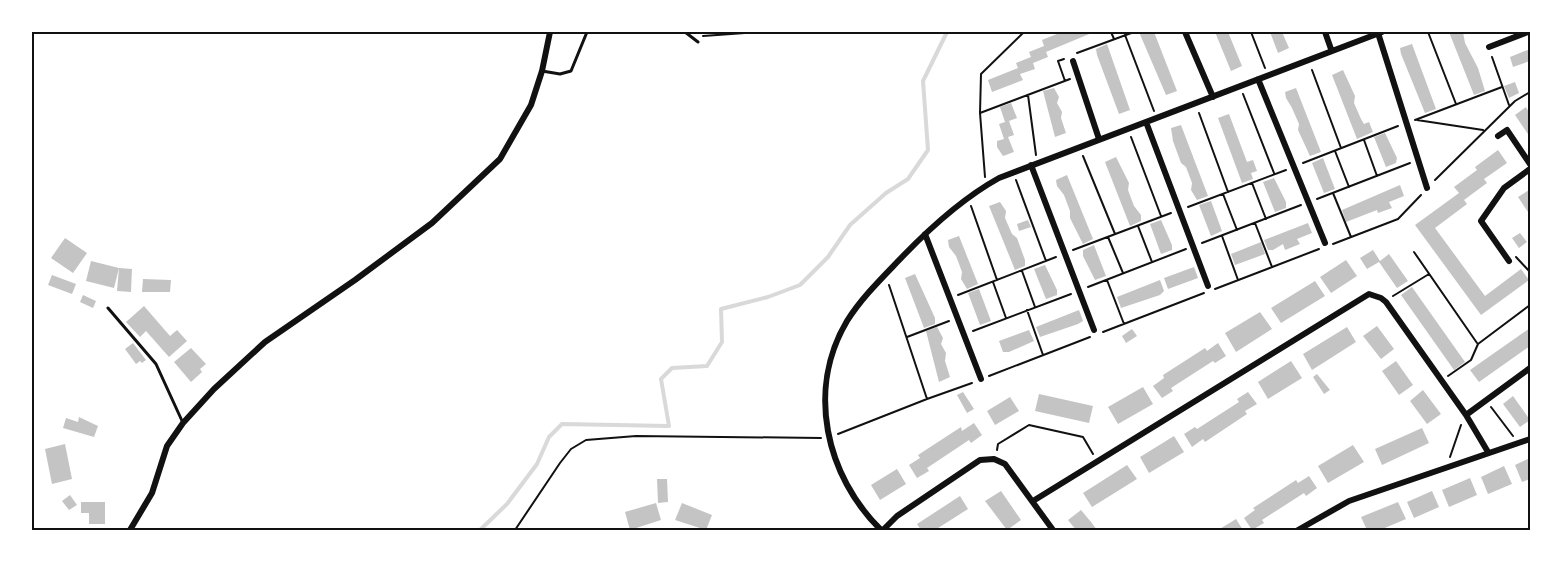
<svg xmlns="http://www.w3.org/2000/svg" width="1562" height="562" font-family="'IBM Plex Serif',serif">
<rect width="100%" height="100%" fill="#fff"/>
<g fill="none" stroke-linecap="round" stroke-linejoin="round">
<path stroke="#d9d9d9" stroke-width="4" d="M480 530 507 504 537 464 549 437 562 424 669 426 661 379 672 368 707 366 722 342 721 309 768 297 800 285 828 257 850 225 886 193 908 179 928 150 923 81 947 32"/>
</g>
<path fill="#c4c4c4" d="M1062 32H1094L1046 52 1048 57 1033 63 1035 69 1020 74 1023 80 992 92 988 80 1018 68 1016 63 1031 57 1029 52 1044 46 1042 40Z
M1139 32H1154L1177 91 1166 95Z
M1215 32H1228L1242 66 1231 71Z
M1270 32H1282L1289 48 1278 53Z
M1449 32H1463L1465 43 1478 68 1485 91 1474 95Z
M1107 44 1130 110 1119 114 1097 55 1096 49Z
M1412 44 1436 109 1425 113 1401 54 1400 48Z
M1530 49V61L1513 67 1510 57Z
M1343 70 1355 96 1354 103 1361 119 1364 124 1369 122 1373 132 1357 139 1332 75Z
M1515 82 1519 93 1509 98 1504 86Z
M1054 88 1059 97 1057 103 1062 112 1061 118 1066 133 1055 137 1043 91Z
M1296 88 1321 152 1310 156 1298 130 1299 124 1292 108 1286 98 1285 92Z
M1011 103 1017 118 1009 121 1014 135 1008 137 1014 152 1003 156 997 147V141L1004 139 999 124 1005 122 1000 107Z
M1526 107 1530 114V137L1515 115Z
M1229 114 1247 162 1253 160 1257 171 1251 173 1253 179 1242 183 1218 118Z
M1181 125 1208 196 1197 200 1191 190 1192 183 1186 167 1181 163 1173 141 1171 128Z
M1385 133 1397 158 1396 163 1386 167 1374 137Z
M1498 150 1507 163 1484 179 1487 183 1464 200 1467 204 1435 228 1485 296 1521 269 1529 280 1481 315 1415 225 1459 193 1454 187 1477 170 1475 167Z
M1116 157 1129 183 1128 190 1134 206 1141 215V221L1130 226 1105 162Z
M1323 158 1335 189 1324 193 1312 163Z
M1067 175 1093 239 1083 244 1070 218V211L1064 195 1057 186 1056 180Z
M1274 178 1286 202V208L1275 212 1263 182Z
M1400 185 1404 196 1389 202 1392 208 1378 213 1377 210 1346 222 1342 210Z
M1529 190 1530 191V215L1518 197Z
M1211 201 1222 231 1211 236 1199 205Z
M1000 202 1006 211 1005 218 1012 234 1017 238 1025 260V266L1015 270 989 206Z
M1028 220 1031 227 1019 231 1017 224Z
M1161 220 1172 245V250L1161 254 1150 224Z
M1308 223 1312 233 1297 239 1300 244 1285 250 1283 244 1273 250H1268L1264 240Z
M1520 233 1527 242 1519 248 1512 238Z
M959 236 978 284 967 289 961 279 962 272 956 256 949 247 948 240Z
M65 238 87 253 73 273 51 258Z
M1261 242 1265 254 1235 265 1231 254Z
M1094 245 1106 276 1095 280 1083 256V250Z
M1373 250 1380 261 1389 254 1408 281 1397 288 1379 262 1367 269 1360 258Z
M1346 260 1357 276 1331 293 1320 277Z
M91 261 119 268 114 288 86 281Z
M1045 265 1057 290V295L1046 299 1034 269Z
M1194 267 1198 278 1168 289 1164 278Z
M119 268 132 269 131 292 117 291Z
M915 274 935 318V324L924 328 905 278Z
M52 275 76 284 72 294 48 285Z
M143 279 171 280 170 292H142Z
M1160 280 1164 291 1160 295 1121 308 1117 297Z
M1315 281 1325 296 1281 323 1271 308Z
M1412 287 1465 362 1454 370 1401 295Z
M979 289 991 321 980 325 968 293Z
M83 295 96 301 93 308 80 302Z
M144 306 170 336 177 330 187 341 169 357 146 331 140 337 126 322Z
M1079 310 1083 321 1078 324 1040 337 1036 327Z
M1260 312 1272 329 1236 352 1225 333Z
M1377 326 1394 349 1381 359 1363 336Z
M937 327 943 338 941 344 946 353 945 361 950 377 939 382 926 331Z
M1347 327 1356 342 1312 370 1303 354Z
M1530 328V346L1479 382 1470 370Z
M1132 329 1137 336 1126 343 1122 336Z
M1029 330 1034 341 1009 352H1003L999 341Z
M133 343 146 360 142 363 140 361 136 364 125 349Z
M1218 343 1226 356 1215 363 1213 361 1171 388 1173 391 1162 398 1153 386 1164 378 1163 375 1205 348 1207 351Z
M191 348 206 364 200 369 202 372 191 382 174 362Z
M1291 361 1302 378 1268 399 1258 382Z
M1396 361 1413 385 1399 395 1382 371Z
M1317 374 1330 390 1324 394 1313 377Z
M1143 387 1153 404 1118 424 1108 407Z
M1423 390 1441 414 1427 424 1410 401Z
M963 392 974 409 967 413 957 395Z
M1248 392 1257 404 1245 411 1247 414 1205 442 1203 439 1192 447 1184 434 1195 427 1197 429 1239 402 1237 399Z
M1039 394 1093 406 1089 423 1035 411Z
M1513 396 1530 420 1520 427 1503 404Z
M1010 397 1019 411 995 425 987 411Z
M79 417 98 426 94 437 63 428 66 418 78 422Z
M974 423 982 435 971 443 969 440 927 468 929 471 917 478 909 465 920 458 918 455 961 427 962 431Z
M1422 428 1429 443 1382 465 1375 449Z
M1174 436 1184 452 1149 473 1140 457Z
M65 444 72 479 52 484 45 449Z
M1353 445 1364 462 1328 483 1318 466Z
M1530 458V479L1522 482 1515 465Z
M1127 465 1137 479 1092 507 1083 493Z
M1504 466 1512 484 1488 494 1481 477Z
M897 469 906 484 880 500 871 485Z
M1309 476 1317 488 1306 496 1304 493 1262 520 1264 523 1252 530 1244 518 1255 510 1253 508 1296 480 1298 483Z
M1470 478 1477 495 1449 507 1442 490Z
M657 479H667L668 502 658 503Z
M1001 491 1021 520 1007 530 985 501Z
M1432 491 1439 507 1414 518 1407 502Z
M70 495 77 505 69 510 62 501Z
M960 496 968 509 935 530H921L917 524Z
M81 502H105V524H89V513H81Z
M1398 502 1406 519 1380 530H1367L1361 517Z
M656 503 661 520 630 530 625 512Z
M682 503 712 515 706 530 675 520Z
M1081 510 1091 522 1097 530H1076L1068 520Z
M1236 519 1243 530H1218Z"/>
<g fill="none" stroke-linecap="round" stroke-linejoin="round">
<path stroke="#111" stroke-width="2" d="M1111 32 1114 39
M1251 32 1265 68
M1428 32 1456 104
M1125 35 1154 111
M703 36 759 32
M1077 53 1134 32
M1492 57 1509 105
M1064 59 1058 61 1065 81
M1312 70 1341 148
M1243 94 1274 173
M1028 95 1036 155
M980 113 1070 79
M1199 113 1228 192
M1415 120 1502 87
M1417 120 1483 130
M1131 137 1161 216
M1364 140 1377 176
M1335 151 1349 187
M1083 156 1115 234
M1303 163 1398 126
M985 177 980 113 981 74 1024 32
M1016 180 1046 261
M1435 180 1515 101 1530 92
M1252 183 1266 219
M1333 193 1351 237
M1223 194 1237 230
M1317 199 1410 163
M971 206 997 280
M1188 207 1286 170
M1255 223 1272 267
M1138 226 1152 262
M1222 236 1238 280
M1108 237 1123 273
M1202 243 1301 205
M1333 244 1398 219 1421 195
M1073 250 1171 213
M1414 252 1477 343
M1516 257 1530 272
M1022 271 1035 307
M1107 280 1124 324
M993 282 1006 318
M1088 287 1186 249
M1215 289 1319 249
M958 295 1056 257
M1393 296 1429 274
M1027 310 1043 355
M973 331 1071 294
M1103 332 1204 293
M907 337 949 321
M989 376 1090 337
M1448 376 1471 360 1478 344 1530 305
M927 399 972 383
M1491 407 1513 436
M838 434 927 399 889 285
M997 450 998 444 1029 425 1083 437 1093 454
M1450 457 1461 425
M515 530 560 463 571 449 586 440 636 436 821 438"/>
<path stroke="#111" stroke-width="3" d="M685 32 698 42
M542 71 560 74 571 71 587 32
M108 308 156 364 183 423"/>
<path stroke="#111" stroke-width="6" d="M1185 32 1213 97
M1325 32 1331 49
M1378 33 1427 188
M1489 47 1528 32
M1073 61 1099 139
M1258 79 1325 243
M1146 122 1208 286
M1498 136 1507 130 1530 164
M1031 165 1094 330
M925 234 981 379
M1509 261 1481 221 1504 188 1530 169
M1466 415 1530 368
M1033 501 1369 294 1381 298 1386 302 1466 415 1488 452
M130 530 152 493 167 446 183 423 214 389 265 342 355 280 432 223 500 159 531 105 542 71 550 32
M881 530C826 476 806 390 847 321 862 297 884 276 903 256 932 226 963 198 999 178L1382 32
M883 530 897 516 980 460 994 459 1005 464 1053 530
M1298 530 1349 501 1530 439"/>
</g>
<rect width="1562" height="562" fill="none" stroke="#ffffff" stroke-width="66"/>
<rect x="33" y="33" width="1496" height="496" fill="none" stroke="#111" stroke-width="2"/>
</svg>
